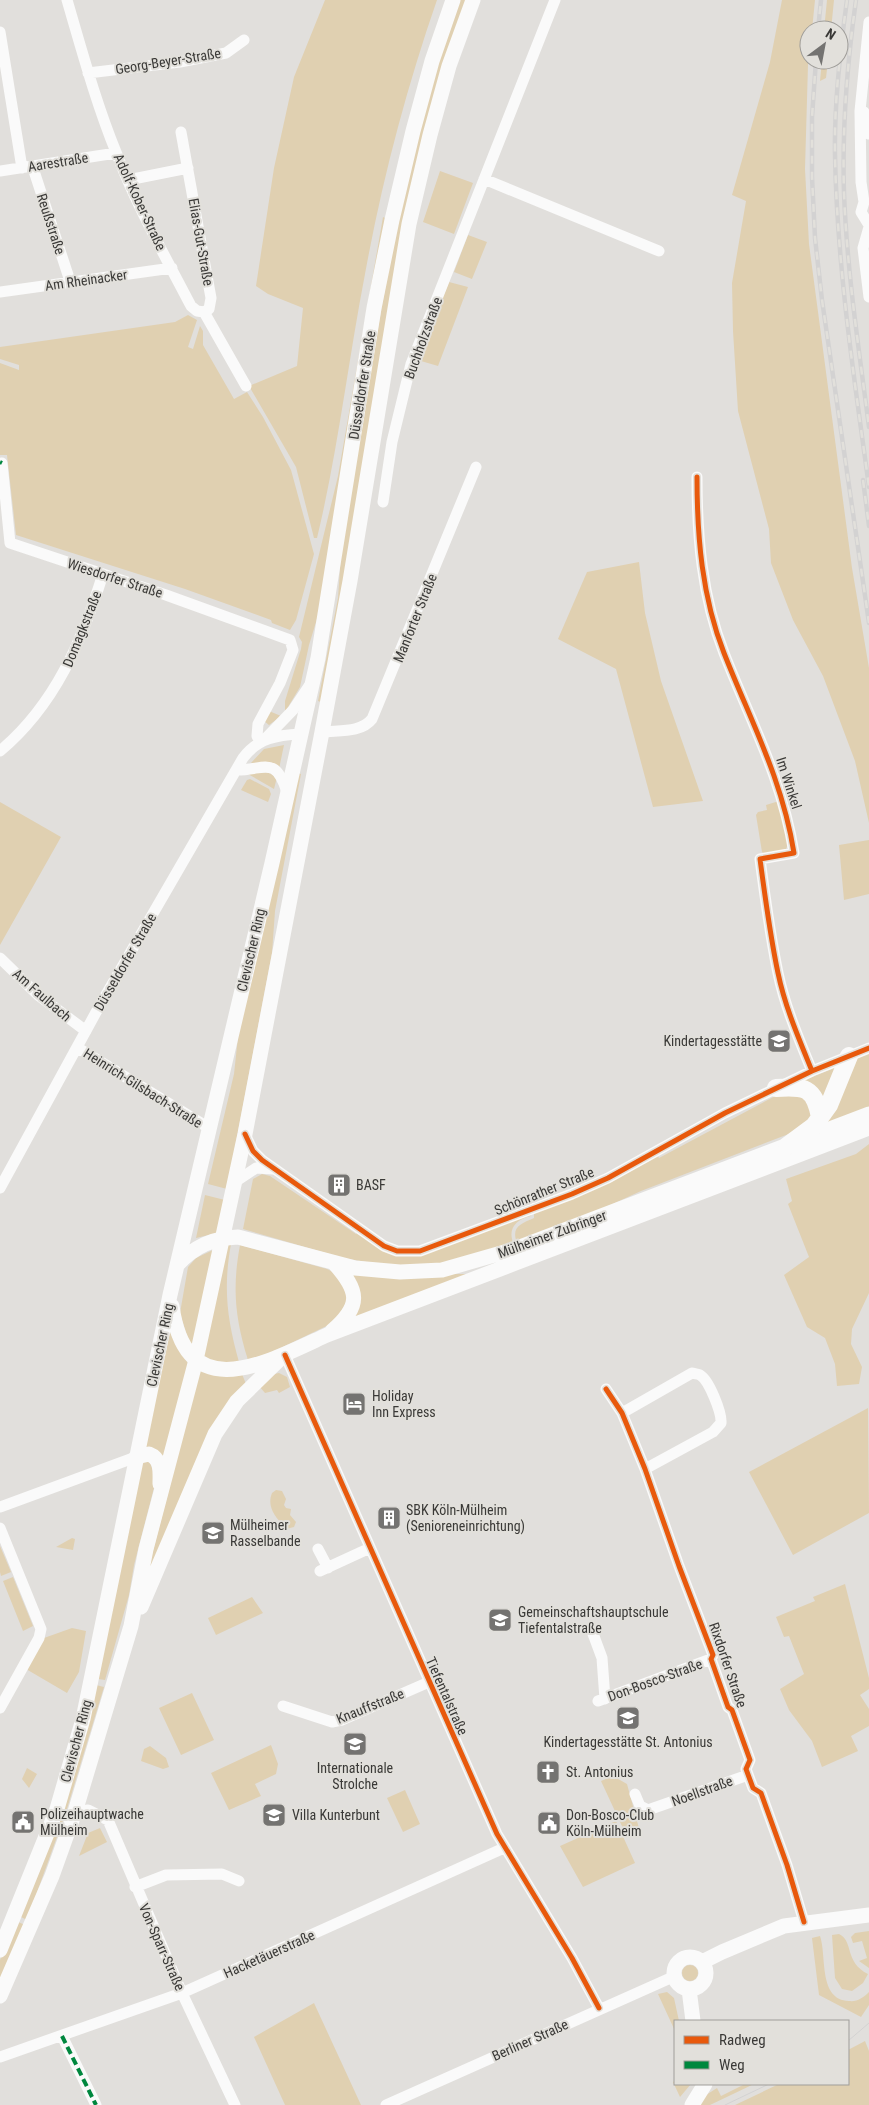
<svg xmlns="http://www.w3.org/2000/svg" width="869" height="2105" font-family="'Roboto Condensed',sans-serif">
<rect width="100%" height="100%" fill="#e1dfdc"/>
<path fill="#e0d0b1" d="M325 0H437C406 89 382 181 365 274 348 362 338 451 317 538H314L296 467 249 386 297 366 303 308 268 294 256 286 274 168 294 77Z
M460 0H467L442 72 321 702 318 701 338 598 341 554 371 368 399 211 434 74Z
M782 0H815L812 30H809L805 169 809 244 852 568 869 668V823L855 761 823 676 793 620 771 563 769 529 738 411 733 331 732 283 746 201 732 195 770 62Z
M827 0H834L831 30H824Z
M822 60H828L826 78 820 81Z
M440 171 473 183 454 234 423 222Z
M383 217 385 218 320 609 309 645 300 687 285 712V701L301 649 302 642 299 637 338 476Z
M468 235 487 242 472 279 454 272Z
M449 282 468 287 438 366 421 361V351Z
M188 315 197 320 188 347 193 349 200 326 203 331V345L234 399 247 392 263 417 291 470 314 554 296 620 290 630 272 623 271 620 185 589 16 535 7 455H0V363L19 370V365L0 359V347L175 322Z
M639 562 645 613 661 681 703 801 653 807 616 669 558 639 587 572Z
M269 711 281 716 269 725 264 721Z
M284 745 279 769 251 763 264 749Z
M261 769 277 777 274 789 248 774Z
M298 773 301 774 275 911 272 953 227 1189 208 1184 234 1074 238 1037Z
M250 779 269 789 271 794 268 802 241 790 247 780Z
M779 801 789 844 785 850 765 854 762 852 756 815 758 812 767 810 766 805Z
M0 802 61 837 0 945Z
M869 840V894L844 900 839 845Z
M869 1053V1109L823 1127 851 1061Z
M837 1067 828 1101 802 1081Z
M801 1091 814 1115 799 1130 641 1191 571 1223 517 1243C511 1227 520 1224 534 1218V1213L658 1156 659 1158 777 1095Z
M869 1144V1293L852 1329 851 1344 862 1367 859 1384 837 1386 835 1364 825 1338 807 1327 784 1275 809 1257 788 1204 792 1201 786 1179 856 1154Z
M262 1174 270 1176 356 1234 357 1233 397 1256H415L530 1214 531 1216C515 1220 507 1229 514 1245L460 1260 422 1266 378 1264 343 1258 243 1229 253 1179Z
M205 1195 225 1200 217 1233 196 1238Z
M228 1244H231C223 1288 227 1319 239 1362L217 1363 203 1357Z
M240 1245 327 1269 335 1273 351 1294 335 1322 272 1352 248 1360C235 1318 232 1288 240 1245Z
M213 1250 193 1346H190L180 1313 188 1267 196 1258Z
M349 1274H469L351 1322Z
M170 1332 178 1349 188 1363 165 1459 144 1450Z
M200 1370 242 1374 246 1384 146 1578Z
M279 1373 287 1377 290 1387 279 1393 277 1390 265 1393 259 1386 274 1374Z
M868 1408 869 1513 793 1555 749 1472Z
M149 1459 156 1480 134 1565 129 1595 105 1680 98 1679 142 1461Z
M276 1490 282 1491 286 1499 284 1505 286 1508 291 1509 290 1515 296 1522 294 1527 286 1529C277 1518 266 1508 272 1493Z
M72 1538 75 1539 73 1550 56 1547Z
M0 1546 11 1572 1 1576 0 1572Z
M13 1577 33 1626 23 1631 3 1581Z
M845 1584 869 1678V1689L860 1695 869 1709V1726L851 1736 858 1751 822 1767 812 1741 789 1710 780 1689 804 1674 789 1636 784 1637 776 1617 815 1601 813 1597Z
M252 1597 263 1613 216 1635 208 1618Z
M72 1628 86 1631 79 1672 67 1693 26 1669 44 1638Z
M96 1685 104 1687 66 1812 27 1920 19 1916Z
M192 1693 214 1740 181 1755 159 1708Z
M271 1745 278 1764 276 1774 255 1784 261 1796 229 1810 211 1773Z
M150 1746 166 1758 169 1767 163 1769 141 1761 144 1749Z
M27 1768 37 1774 29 1788 22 1779Z
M613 1776 627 1784 640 1832 627 1837 601 1781Z
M405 1790 420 1824 403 1832 387 1798Z
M616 1821 635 1863 583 1887 560 1846Z
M100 1828 107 1842 79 1856 88 1833Z
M16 1921 25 1925 0 1987V1960Z
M869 1931V1968L859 1961 867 1958 862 1941 853 1943 851 1937 855 1933Z
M839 1934C854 1941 844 1962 868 1974L863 1983 852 1991 842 1989 835 1978 832 1935Z
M820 1936C827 1956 818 2000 849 2001 857 2002 863 1998 869 1992V2005L861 2017 819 1995 812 1938Z
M682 1973a8 8 0 1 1 16 0a8 8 0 1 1-16 0Z
M667 1992 674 1998 679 2021H675V2031L658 1994Z
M314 2003 361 2105H285L254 2037Z
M865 2041 869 2051V2105H735L779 2084H848V2050Z
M675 2081V2084H691L680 2097 673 2082Z
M745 2084H754L710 2105H699L706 2095 717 2088 721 2096Z"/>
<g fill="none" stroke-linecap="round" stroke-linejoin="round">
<path stroke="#fafafa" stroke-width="11" d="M67 0C82 51 96 103 116 152 136 205 165 256 191 306L197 311 204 312 246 386
M869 22 860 111 861 182 864 202 861 212 869 225
M0 32 22 168
M88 73 180 62 226 53 244 40
M864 112 869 134
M181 132 211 298 209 309 204 312
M33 168 70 281
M0 171 116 153
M484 179 659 251
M128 180 188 168
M869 227 863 248 869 297
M0 292 172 268
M2 463 10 543 166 595 290 640 293 650 280 683 258 724 257 736 260 742
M697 477C697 537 702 597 724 653 751 722 782 778 794 853L760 859C765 897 770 935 778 973 785 1007 799 1039 812 1071
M383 502 392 442 411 364 555 0
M322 732C339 730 361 733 372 719L476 467
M265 739 293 710 309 686
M0 751C55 705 82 641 103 574
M237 770C265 770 275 755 287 792
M0 958 38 995 86 1031
M78 1048 209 1128
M245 1134 253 1151 262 1160 384 1246 397 1251H420L572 1194 608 1178 725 1113 812 1071 869 1048
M235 1182 256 1168 273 1169
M0 1188 100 1005 243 758C258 738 277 735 301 734
M285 1355 497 1834 572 1958 599 2008
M606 1389 622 1413 645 1469 679 1566 713 1655 711 1659 728 1707 732 1710 750 1760 746 1769 753 1788 761 1793 787 1865 804 1922
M622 1413 692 1373C695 1374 698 1374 700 1375 709 1380 722 1413 721 1423L713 1432 645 1469
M0 1507 136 1457
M0 1528 41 1629 39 1638 0 1708
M318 1549 328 1568
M320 1571 370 1548
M592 1631 602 1658 605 1699
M598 1701 711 1659
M283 1706 332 1722 342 1720 429 1682
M635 1794 640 1806 648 1810 748 1775
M75 1812 88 1810 108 1820 182 1993 235 2105
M135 1887 166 1875 222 1874 239 1881
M62 2036 96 2105
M0 2057 182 1993 504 1848
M386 2105 675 1976"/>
<path stroke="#fafafa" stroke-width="15" d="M177 1265C195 1246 213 1238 238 1237L355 1268 400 1272 442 1270 512 1250 869 1114
M172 1306C186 1408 266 1363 327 1335L869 1128
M332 1331C362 1305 359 1291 334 1263
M136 1457 149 1454C162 1459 160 1472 160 1484
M141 1607 215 1434 237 1401 281 1358
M0 1950 57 1809 83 1719 170 1295 272 863 318 658 374 308 392 220 413 131 432 61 453 0
M674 1973a16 16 0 1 1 32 0a16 16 0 1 1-32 0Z
M702 1962 722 1952 784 1926 869 1915
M689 1989 693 2021
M0 1996 52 1876 75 1812 131 1626 146 1549 196 1360 245 1134 322 732 350 581 409 224 430 135 449 66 473 0
M692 2105 705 2084"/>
<path stroke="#fafafa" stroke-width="18" d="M776 1088C805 1086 814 1087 820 1117
M787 1146 814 1126 829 1105 849 1056"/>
<path stroke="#d3d2d2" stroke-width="1" d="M848 2041 869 2023
M725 2105 769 2084"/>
<g stroke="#d3d2d2" stroke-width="4.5">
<path id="rail" d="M847 0C840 51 834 103 835 155 837 267 854 377 869 487
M856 0C847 64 842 129 844 193 847 272 859 350 869 427
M818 30 821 0
M816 60 812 117V177L815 238 822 300 869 623
M863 480 869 526"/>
</g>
<use href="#rail" stroke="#e2e0db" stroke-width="2.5" stroke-dasharray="8" stroke-linecap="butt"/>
<path stroke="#00873e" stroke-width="4" stroke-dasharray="8 4" stroke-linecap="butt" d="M0 462 2 463
M62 2036 96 2105"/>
<g stroke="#e2e0db" stroke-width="8">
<path id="cycleway" d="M697 477C697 537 702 597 724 653 751 722 782 778 794 853L760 859C765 897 770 935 778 973 785 1007 799 1039 812 1071
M245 1134 253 1151 262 1160 384 1246 397 1251H420L572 1194 608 1178 725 1113 812 1071 869 1048
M285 1355 497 1834 572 1958 599 2008
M606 1389 622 1413 645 1469 679 1566 713 1655 711 1659 728 1707 732 1710 750 1760 746 1769 753 1788 761 1793 787 1865 804 1922"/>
</g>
<use href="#cycleway" stroke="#e8590c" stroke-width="5"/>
</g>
<defs>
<g id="school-square" transform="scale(1.25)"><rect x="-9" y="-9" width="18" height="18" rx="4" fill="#747371" stroke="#e2e0db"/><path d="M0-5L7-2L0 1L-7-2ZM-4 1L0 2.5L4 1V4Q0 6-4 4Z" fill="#fff"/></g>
<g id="building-square" transform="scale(1.25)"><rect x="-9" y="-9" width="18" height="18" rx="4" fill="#747371" stroke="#e2e0db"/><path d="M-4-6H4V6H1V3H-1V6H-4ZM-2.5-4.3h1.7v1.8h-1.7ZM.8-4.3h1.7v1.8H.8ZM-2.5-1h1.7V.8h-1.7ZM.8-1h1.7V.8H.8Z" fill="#fff"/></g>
<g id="hotel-square" transform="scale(1.25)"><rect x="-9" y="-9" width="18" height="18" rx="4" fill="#747371" stroke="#e2e0db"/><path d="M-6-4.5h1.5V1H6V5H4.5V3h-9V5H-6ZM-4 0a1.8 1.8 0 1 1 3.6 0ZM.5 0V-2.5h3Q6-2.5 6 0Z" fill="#fff"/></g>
<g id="church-square" transform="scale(1.25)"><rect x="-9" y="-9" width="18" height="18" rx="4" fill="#747371" stroke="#e2e0db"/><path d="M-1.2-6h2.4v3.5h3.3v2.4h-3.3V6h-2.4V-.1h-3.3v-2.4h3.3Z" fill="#fff"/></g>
<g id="civic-square" transform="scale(1.25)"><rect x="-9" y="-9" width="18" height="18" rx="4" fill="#747371" stroke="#e2e0db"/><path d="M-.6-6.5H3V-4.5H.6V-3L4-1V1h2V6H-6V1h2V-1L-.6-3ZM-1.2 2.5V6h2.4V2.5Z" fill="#fff"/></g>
</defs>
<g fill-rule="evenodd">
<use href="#school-square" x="779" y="1041"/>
<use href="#building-square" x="339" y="1185"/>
<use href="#hotel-square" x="354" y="1404"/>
<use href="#building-square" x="389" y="1518"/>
<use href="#school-square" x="213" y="1533"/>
<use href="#school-square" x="500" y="1620"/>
<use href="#school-square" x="628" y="1718"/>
<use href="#school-square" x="355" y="1744"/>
<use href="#church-square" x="548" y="1772"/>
<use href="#school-square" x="274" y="1815"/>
<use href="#civic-square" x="23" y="1822"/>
<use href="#civic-square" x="549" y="1823"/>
</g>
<g text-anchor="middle" stroke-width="4" stroke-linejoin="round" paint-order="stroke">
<g font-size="14" fill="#3a3937" stroke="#e2e0db">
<text transform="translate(168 61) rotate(-9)" y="5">Georg-Beyer-Straße</text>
<text transform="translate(58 162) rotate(-9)" y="5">Aarestraße</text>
<text transform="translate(140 202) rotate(65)" y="5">Adolf-Kober-Straße</text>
<text transform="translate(51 224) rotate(72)" y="5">Reußstraße</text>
<text transform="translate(201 242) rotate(80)" y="5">Elias-Gut-Straße</text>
<text transform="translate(86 280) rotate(-8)" y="5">Am Rheinacker</text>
<text transform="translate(423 338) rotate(-70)" y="5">Buchholzstraße</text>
<text transform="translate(362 385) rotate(-81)" y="5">Düsseldorfer Straße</text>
<text transform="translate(115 578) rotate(18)" y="5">Wiesdorfer Straße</text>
<text transform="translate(415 618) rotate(-68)" y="5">Manforter Straße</text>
<text transform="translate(82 629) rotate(-68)" y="5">Domagkstraße</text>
<text transform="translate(789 783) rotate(72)" y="5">Im Winkel</text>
<text transform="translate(251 950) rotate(-77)" y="5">Clevischer Ring</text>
<text transform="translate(125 962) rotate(-60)" y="5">Düsseldorfer Straße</text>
<text transform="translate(42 995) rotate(41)" y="5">Am Faulbach</text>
<text transform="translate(143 1088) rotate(32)" y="5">Heinrich-Gilsbach-Straße</text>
<text transform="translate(544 1191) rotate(-22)" y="5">Schönrather Straße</text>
<text transform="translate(552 1234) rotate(-20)" y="5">Mülheimer Zubringer</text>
<text transform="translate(160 1345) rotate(-78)" y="5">Clevischer Ring</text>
<text transform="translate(728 1665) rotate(71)" y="5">Rixdorfer Straße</text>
<text transform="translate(655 1680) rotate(-20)" y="5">Don-Bosco-Straße</text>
<text transform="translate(447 1696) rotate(66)" y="5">Tiefentalstraße</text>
<text transform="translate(370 1706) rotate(-22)" y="5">Knauffstraße</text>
<text transform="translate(76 1741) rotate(-75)" y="5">Clevischer Ring</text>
<text transform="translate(702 1791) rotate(-20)" y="5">Noellstraße</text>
<text transform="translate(162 1947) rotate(66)" y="5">Von-Sparr-Straße</text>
<text transform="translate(269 1954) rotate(-24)" y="5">Hacketäuerstraße</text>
<text transform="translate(530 2040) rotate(-24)" y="5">Berliner Straße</text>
</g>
<g font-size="14" fill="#3a3937" stroke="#e2e0db" text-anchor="start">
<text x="762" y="1046" text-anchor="end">Kindertagesstätte</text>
<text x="356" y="1190">BASF</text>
<text x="372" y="1401">Holiday<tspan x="372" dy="16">Inn Express</tspan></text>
<text x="406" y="1515">SBK Köln-Mülheim<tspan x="406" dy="16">(Senioreneinrichtung)</tspan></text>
<text x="230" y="1530">Mülheimer<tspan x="230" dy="16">Rasselbande</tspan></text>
<text x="518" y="1617">Gemeinschaftshauptschule<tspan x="518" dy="16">Tiefentalstraße</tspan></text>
<text x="628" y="1747" text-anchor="middle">Kindertagesstätte St. Antonius</text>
<text x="355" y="1773" text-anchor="middle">Internationale<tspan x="355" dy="16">Strolche</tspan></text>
<text x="566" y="1777">St. Antonius</text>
<text x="40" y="1819">Polizeihauptwache<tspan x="40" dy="16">Mülheim</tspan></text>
<text x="292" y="1820">Villa Kunterbunt</text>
<text x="566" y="1820">Don-Bosco-Club<tspan x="566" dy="16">Köln-Mülheim</tspan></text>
</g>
</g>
<rect x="674" y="2020" width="175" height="65" fill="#e2e0db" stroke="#9f9d99"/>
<rect x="684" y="2036" width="25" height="8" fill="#e8590c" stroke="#9f9d99"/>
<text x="719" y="2045" font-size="15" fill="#3a3937">Radweg</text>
<rect x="684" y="2061" width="25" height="8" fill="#00873e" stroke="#9f9d99"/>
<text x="719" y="2070" font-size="15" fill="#3a3937">Weg</text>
<g transform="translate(824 45) rotate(32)"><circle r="24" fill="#e2e0db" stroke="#9f9d99"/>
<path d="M0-4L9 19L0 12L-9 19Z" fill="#747371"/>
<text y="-8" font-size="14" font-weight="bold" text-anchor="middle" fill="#3a3937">N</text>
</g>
</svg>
